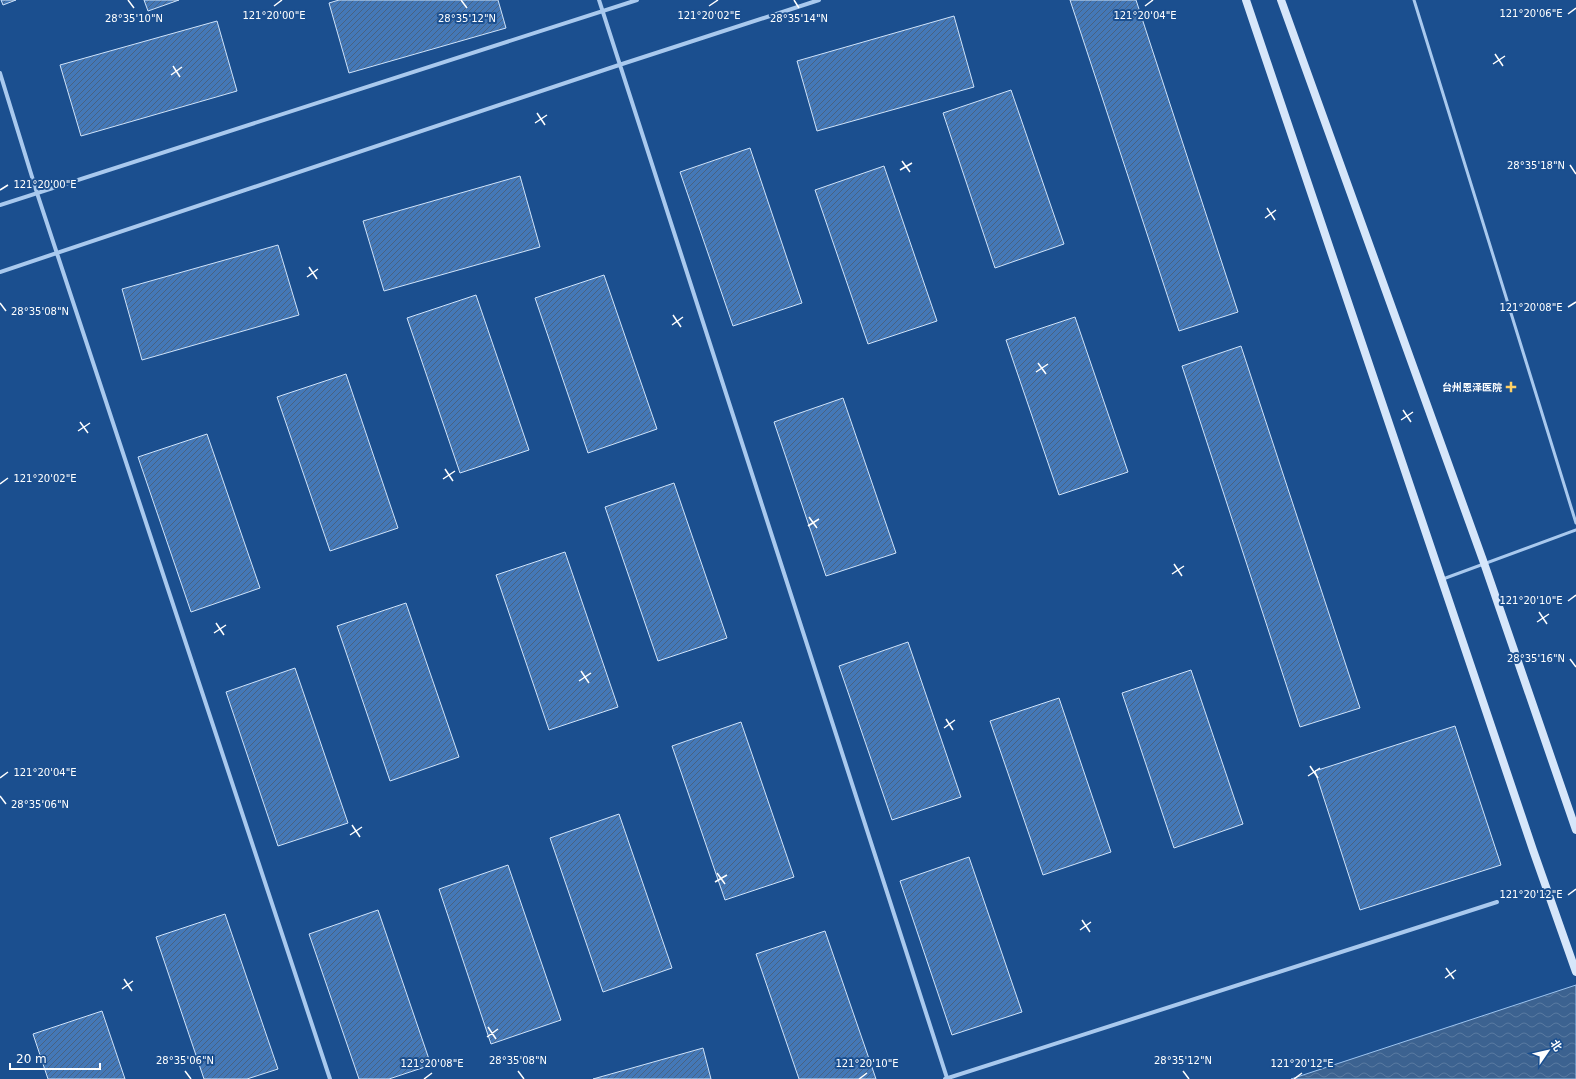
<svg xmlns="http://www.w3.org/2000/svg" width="1576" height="1079" font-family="'DejaVu Sans','Noto Sans SC',sans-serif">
<defs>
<pattern id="water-waves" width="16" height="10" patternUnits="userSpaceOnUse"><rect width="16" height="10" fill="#3c6290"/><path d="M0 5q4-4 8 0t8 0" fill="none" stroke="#597aa1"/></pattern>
<pattern id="building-hatch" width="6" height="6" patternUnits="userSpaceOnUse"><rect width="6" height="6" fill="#4478b7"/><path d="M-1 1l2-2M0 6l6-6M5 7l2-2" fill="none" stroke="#486282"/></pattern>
</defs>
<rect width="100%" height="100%" fill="#1b4f8f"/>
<path fill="url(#water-waves)" stroke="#9cc4f0" d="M1576 985V1079H1291Z"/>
<path fill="url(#building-hatch)" stroke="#cfe3fa" d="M1 0H16L3 5Z
M144 0H179L148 11Z
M339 0H498L506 28 349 73 329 3Z
M1070 0H1136L1238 312 1179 331Z
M954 16 974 87 817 131 797 61Z
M217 21 237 91 81 136 60 65Z
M1011 90 1064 244 995 268 943 113Z
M750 148 802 303 733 326 680 172Z
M884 166 937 321 868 344 815 190Z
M520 176 540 247 384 291 363 221Z
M278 245 299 315 142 360 122 289Z
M604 275 657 429 588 453 535 298Z
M476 295 529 450 460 473 407 318Z
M1075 317 1128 472 1059 495 1006 340Z
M1241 346 1360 708 1300 727 1182 366Z
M346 374 398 528 330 551 277 397Z
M843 398 896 553 826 576 774 422Z
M207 434 260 588 191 612 138 457Z
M674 483 727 638 658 661 605 507Z
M565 552 618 707 549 730 496 575Z
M406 603 459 757 390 781 337 626Z
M908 642 961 797 892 820 839 666Z
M295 668 348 823 278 846 226 692Z
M1191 670 1243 824 1174 848 1122 693Z
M1059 698 1111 852 1043 875 990 721Z
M741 722 794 877 725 900 672 746Z
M1455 726 1501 865 1360 910 1315 771Z
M619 814 672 968 603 992 550 838Z
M969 857 1022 1012 952 1035 900 881Z
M508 865 561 1020 491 1044 439 889Z
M378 910 431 1065 389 1079H359L309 934Z
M225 914 278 1069 247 1079H204L156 937Z
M825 931 876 1079H799L756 954Z
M102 1011 125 1079H48L33 1034Z
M703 1048 711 1079H593Z"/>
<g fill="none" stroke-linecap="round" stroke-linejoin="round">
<path stroke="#a9c9ee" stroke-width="3" d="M1414 0 1576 523
M1443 579 1576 530"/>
<path stroke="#a9c9ee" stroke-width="4" d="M599 0 947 1078
M0 73 37 193 330 1079
M0 205 637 0
M0 272 619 65 819 0
M945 1079 1497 902"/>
<path stroke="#d6e6fa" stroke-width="8" d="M1246 0 1533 850 1576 972
M1281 0 1484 563 1576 830"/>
</g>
<path fill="none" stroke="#fff" stroke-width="1.5" d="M128 0 134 8M461 0 467 8M794 0 799 8M274 6 282 0M709 6 718 0M1145 6 1153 0M1568 14 1576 8M1495 54 1503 66M1493 64 1505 56M173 66 180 77M171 75 182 67M537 113 545 125M535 123 547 115M902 161 910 172M1570 165 1576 174M900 170 912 163M0 190 8 185M1267 208 1275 220M1265 218 1276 210M309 267 317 279M307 277 318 269M0 303 6 311M1568 307 1576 302M673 315 681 327M672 325 683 317M1038 363 1046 374M1036 372 1048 364M1403 410 1411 422M1401 420 1413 412M80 422 88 433M78 431 90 423M445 469 453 481M443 479 455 471M0 484 8 478M809 517 817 528M808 526 819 519M1174 564 1182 576M1172 574 1184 566M1568 601 1576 595M1539 612 1547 624M1537 622 1549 614M216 623 224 635M214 633 226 625M1570 659 1576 667M581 671 589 683M579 681 591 673M946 719 953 730M944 728 955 720M1310 766 1318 778M1308 776 1320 768M0 778 8 772M0 796 6 804M352 825 360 837M350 835 362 827M717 873 725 884M715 882 727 875M1568 895 1576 889M1082 920 1090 932M1080 930 1091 922M1446 968 1454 979M1445 978 1456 970M124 979 132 991M122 989 133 981M488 1027 496 1039M487 1037 498 1029M185 1071 191 1079M518 1071 524 1079M1183 1071 1189 1079M424 1079 432 1073M859 1079 867 1073M1294 1079 1302 1073"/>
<path fill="#ffd166" stroke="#1b4f8f" stroke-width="1.5" d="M1509 381h4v4h4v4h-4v4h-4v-4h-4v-4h4z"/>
<g text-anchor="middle" stroke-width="4" stroke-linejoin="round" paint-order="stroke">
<g font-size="10" font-weight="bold" fill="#fff" stroke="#1b4f8f" text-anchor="end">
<text x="1502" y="391">台州恩泽医院</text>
</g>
</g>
<g font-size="10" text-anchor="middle" fill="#fff" stroke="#1b4f8f" stroke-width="4" stroke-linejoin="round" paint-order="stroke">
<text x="1531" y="17">121°20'06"E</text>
<text x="274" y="19">121°20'00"E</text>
<text x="709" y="19">121°20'02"E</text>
<text x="1145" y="19">121°20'04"E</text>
<text x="134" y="22">28°35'10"N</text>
<text x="467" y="22">28°35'12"N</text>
<text x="799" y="22">28°35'14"N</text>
<text x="1536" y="169">28°35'18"N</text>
<text x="45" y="188">121°20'00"E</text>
<text x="1531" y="311">121°20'08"E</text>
<text x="40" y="315">28°35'08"N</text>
<text x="45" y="482">121°20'02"E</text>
<text x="1531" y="604">121°20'10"E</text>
<text x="1536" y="662">28°35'16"N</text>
<text x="45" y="776">121°20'04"E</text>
<text x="40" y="808">28°35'06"N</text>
<text x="1531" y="898">121°20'12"E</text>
<text x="185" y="1064">28°35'06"N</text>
<text x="518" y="1064">28°35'08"N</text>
<text x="1183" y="1064">28°35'12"N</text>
<text x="432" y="1067">121°20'08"E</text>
<text x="867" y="1067">121°20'10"E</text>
<text x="1302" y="1067">121°20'12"E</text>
</g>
<g transform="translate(1548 1051) rotate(56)" stroke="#1b4f8f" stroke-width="3" paint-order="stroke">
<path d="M0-3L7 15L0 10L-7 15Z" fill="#ffffff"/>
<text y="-6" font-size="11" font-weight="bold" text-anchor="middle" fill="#ffffff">北</text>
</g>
<path d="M10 1063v6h90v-6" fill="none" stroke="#ffffff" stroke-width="2"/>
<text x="16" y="1063" font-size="12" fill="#ffffff" stroke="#1b4f8f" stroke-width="3" paint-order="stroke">20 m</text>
</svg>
